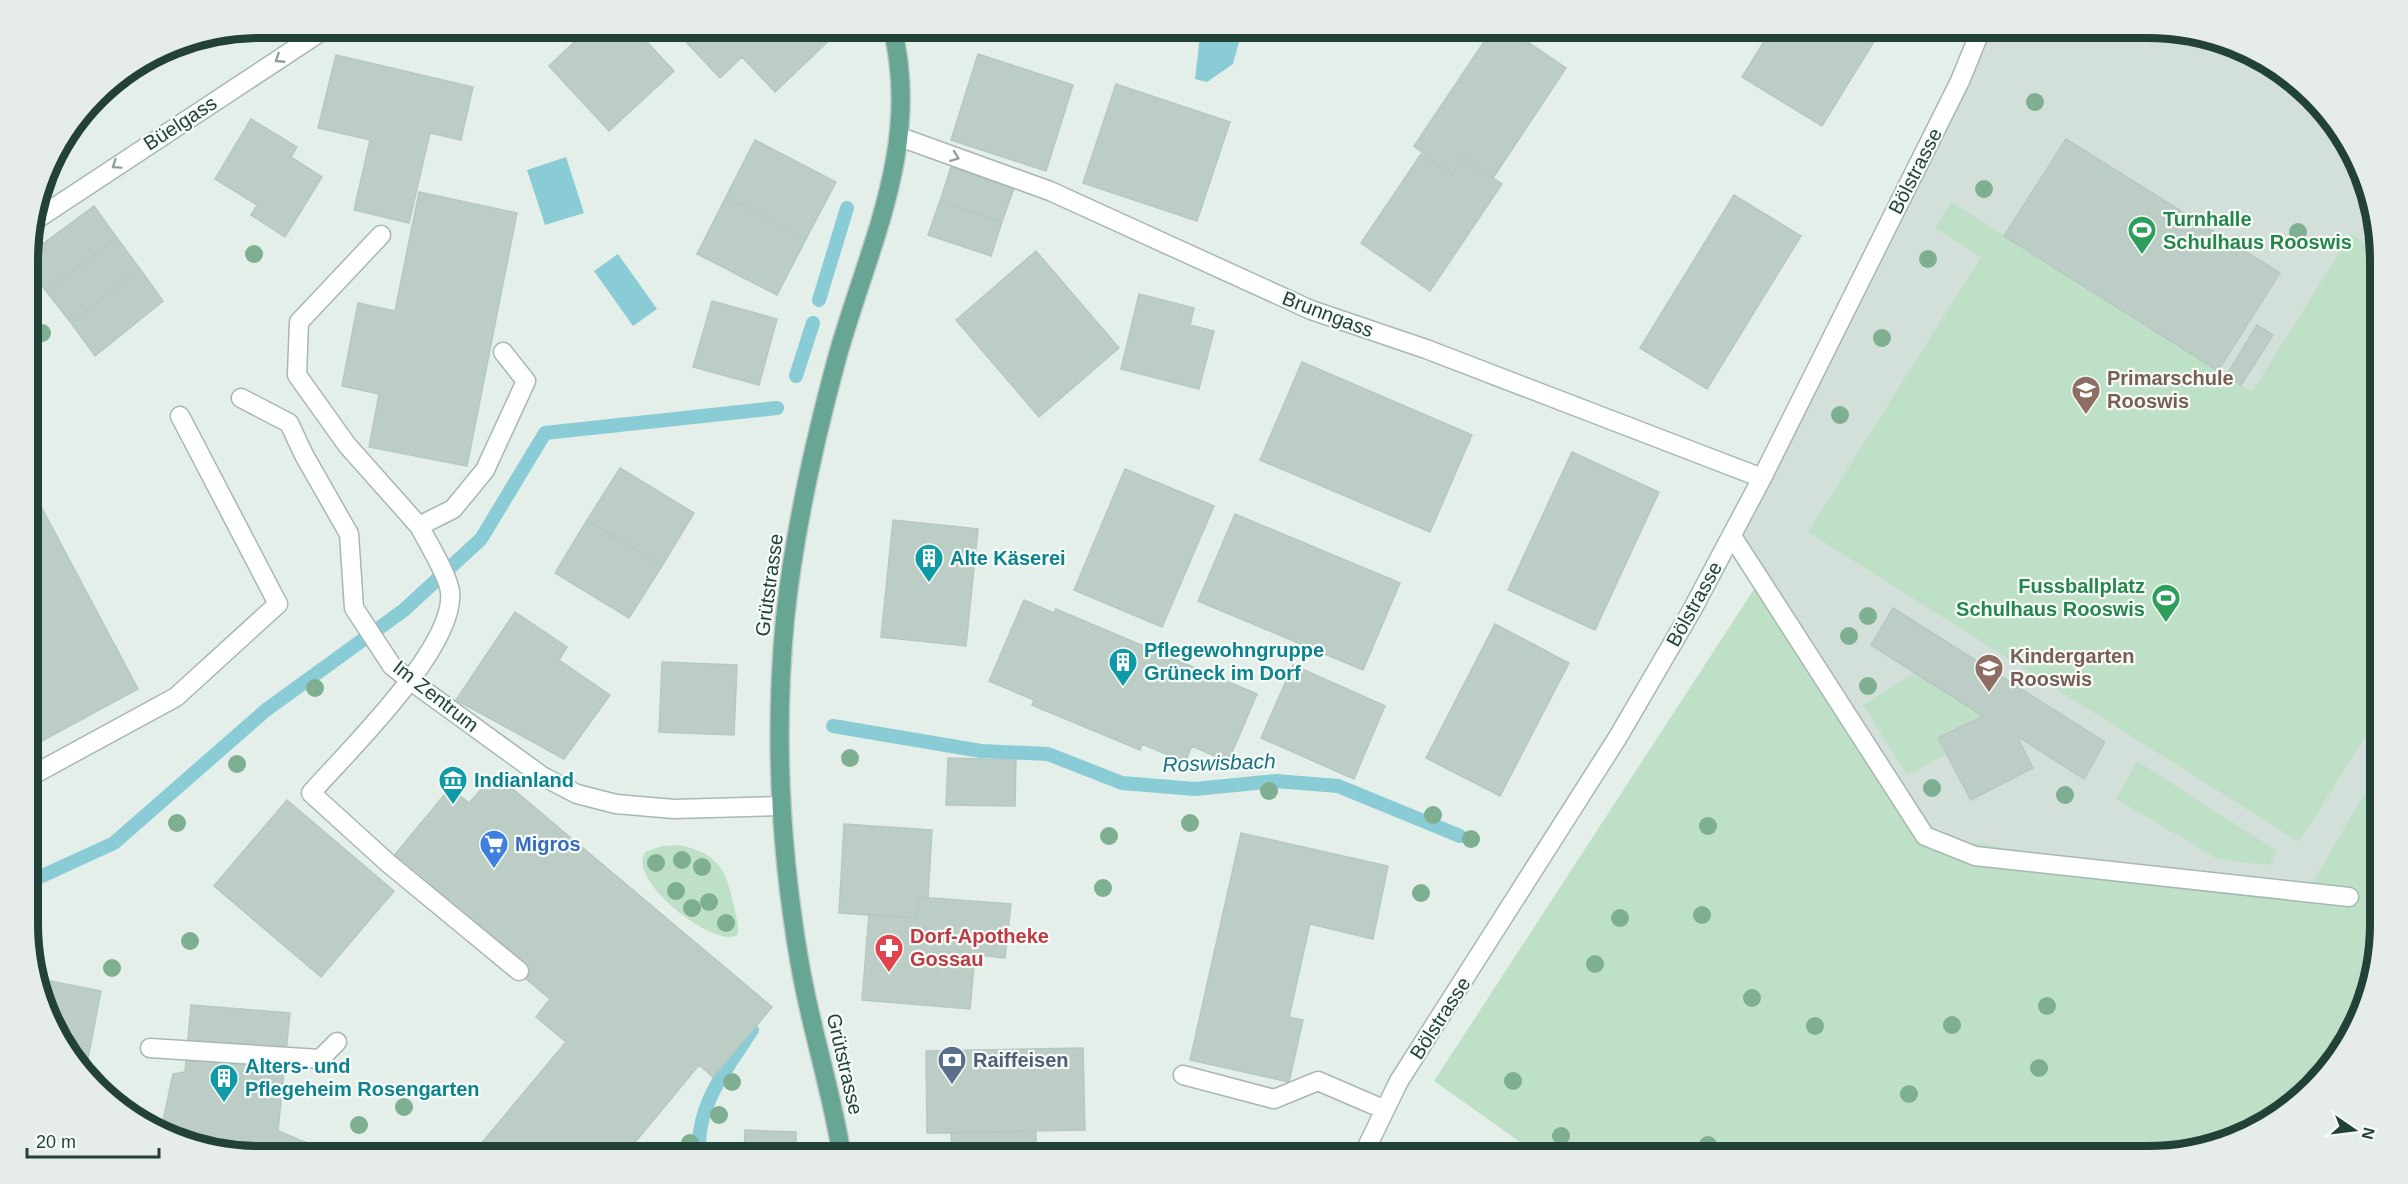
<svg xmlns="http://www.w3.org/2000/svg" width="2408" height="1184" font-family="Arial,sans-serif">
<rect width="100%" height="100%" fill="#e5efea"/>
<path fill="#d3dfd9" d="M1982 27H2149L2251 51 2302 84 2342 130 2379 229 2381 764 2307 892 1925 836 1732 536Z"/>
<path fill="#bde0c6" d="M1951 202 2252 392 2351 234 2379 252 2380 713 2299 842 1808 532 1981 257 1935 228Z
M1760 580 1925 836 2307 892 2381 764V925L2357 1027 2324 1078 2278 1118 2224 1145 2164 1157H1541L1434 1081Z
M1915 673 1983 716 1939 738 1947 754 1907 775 1863 705Z
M2137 761 2277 851 2269 865 2218 859 2116 799Z
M679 845C716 853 725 866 733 902 735 912 739 924 738 934 721 952 626 883 645 852L662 846Z"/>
<path fill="#8accd6" d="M1201 27H1240L1242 31 1233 64 1207 82 1195 79Z
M566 157 584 213 545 225 527 170Z
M618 254 657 309 633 326 594 271Z"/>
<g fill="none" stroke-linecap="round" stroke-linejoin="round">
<path stroke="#8accd6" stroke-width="14" d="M819 300 847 208
M796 376 813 323
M833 726 981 751 1048 754 1122 783 1195 789 1276 781 1338 786 1460 836
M29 882 114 843 266 710 404 610 481 539 545 433 777 408
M700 1157C693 1109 727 1068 752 1030"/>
</g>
<path fill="#bccdc6" stroke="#b6c9c1" stroke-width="1.5" d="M590 27H633L674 71 609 131 549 66Z
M672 27H835L839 31 775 92 742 57 720 78Z
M1494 27H1506L1566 68 1493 178 1463 158 1452 175 1414 146Z
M1773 27H1883L1822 126 1742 77Z
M978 54 1073 85 1046 171 951 140Z
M336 55 473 87 461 140 430 133 409 223 354 210 370 140 318 128Z
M1116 84 1230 122 1197 221 1083 183Z
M251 119 297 147 291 157 322 177 285 237 251 215 257 205 215 179Z
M2066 139 2280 273 2218 371 2004 236Z
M755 140 836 182 806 239 726 197Z
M1421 154 1452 175 1463 158 1502 184 1430 291 1361 243Z
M951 167 1014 188 1002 222 940 201Z
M419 192 517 213 467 466 369 447 379 394 342 386 358 303 395 311Z
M1734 195 1801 236 1707 389 1640 348Z
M726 197 806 239 777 295 697 254Z
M940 201 1002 222 991 256 928 235Z
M94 206 117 238 46 291 28 266V255Z
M117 238 140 269 71 323 46 291Z
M1036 251 1119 348 1039 417 956 320Z
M140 269 163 301 95 356 71 323Z
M1139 294 1194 308 1190 325 1214 331 1199 389 1121 369Z
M712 301 777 319 759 385 693 367Z
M2257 325 2273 335 2241 385 2226 376Z
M1302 362 1472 435 1430 532 1260 460Z
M1572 452 1659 492 1595 630 1508 590Z
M620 468 694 513 662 566 587 520Z
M1125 469 1214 506 1162 627 1074 590Z
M28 482 138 689 29 748Z
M1235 514 1400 583 1363 670 1198 601Z
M587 520 662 566 629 618 555 573Z
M893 520 978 529 966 646 881 637Z
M1024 600 1054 613 1056 609 1257 694 1228 762 1192 746 1185 762 1142 744 1140 750 1032 705 1034 700 989 681Z
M1893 608 2105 742 2084 779 2017 736 2033 768 1971 800 1938 738 1983 716 1871 645Z
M515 612 567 647 559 660 610 695 564 759 456 700Z
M1495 624 1569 663 1500 796 1426 758Z
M662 662 737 665 734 735 659 732Z
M1293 665 1385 706 1354 779 1261 738Z
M948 758 1016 760 1015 806 946 805Z
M495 774 772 1007 713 1077 699 1065 623 1157H470L566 1042 536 1017 550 999 388 863 450 788 469 803Z
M287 800 394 891 321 977 214 886Z
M844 824 932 830 928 897H918L917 918 839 913Z
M1241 833 1388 866 1373 939 1310 924 1289 1017 1303 1020 1289 1082 1190 1060Z
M918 897 1011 904 1005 958 975 955 970 1009 862 1000 869 914 917 918Z
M35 978 101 991 85 1074 75 1066 45 1013Z
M191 1005 290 1013 278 1131 312 1145 308 1157H259L160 1134 173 1074 185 1072Z
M1083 1048 1085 1130 927 1133 926 1051Z
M745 1130 796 1132V1157H727L744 1156Z
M1036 1131V1157H952L951 1133Z
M312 1145 326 1157H308Z"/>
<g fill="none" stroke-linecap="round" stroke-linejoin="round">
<g stroke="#a7b8b1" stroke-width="21">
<path id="minor" d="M893 33 915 27
M900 137 1050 191 1311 310 1426 349 1762 478
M34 221 328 27
M381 235 299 322 297 375 347 445 419 526
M503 352 526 381 485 470 453 509 419 526C427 541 449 577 450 592 456 647 347 752 311 793L388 863 519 971
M241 398 289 423 304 455 349 534 354 608 392 666 411 681 542 776 577 794 616 804 674 809 780 806
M1732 536 1925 836 1975 856 2349 897
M29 777 176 697 278 604 180 416
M150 1048 320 1059 337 1042
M1183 1075 1274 1099 1318 1081 1383 1109
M1362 1157 1399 1081 1618 737 1692 610 1762 478 1960 81 1982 27"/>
</g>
<g stroke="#c1cac8" stroke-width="21">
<path id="major" d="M842 1157C832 1092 811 1029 800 965 780 850 774 735 785 619 794 532 814 443 837 358 868 247 922 146 892 27"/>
</g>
<use href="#minor" stroke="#fff" stroke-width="18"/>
<use href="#major" stroke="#67a695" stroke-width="18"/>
</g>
<g fill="#7eaf91">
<circle cx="2035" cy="102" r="9"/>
<circle cx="1984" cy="189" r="9"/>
<circle cx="2298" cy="232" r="9"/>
<circle cx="254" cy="254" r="9"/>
<circle cx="1928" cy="259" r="9"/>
<circle cx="42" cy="333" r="9"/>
<circle cx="1882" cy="338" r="9"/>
<circle cx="1840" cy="415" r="9"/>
<circle cx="1868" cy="616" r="9"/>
<circle cx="1849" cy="636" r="9"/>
<circle cx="1868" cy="686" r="9"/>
<circle cx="315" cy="688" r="9"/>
<circle cx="850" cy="758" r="9"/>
<circle cx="237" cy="764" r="9"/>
<circle cx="1932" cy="788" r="9"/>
<circle cx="1269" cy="791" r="9"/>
<circle cx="2065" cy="795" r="9"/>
<circle cx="1433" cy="815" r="9"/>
<circle cx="177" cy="823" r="9"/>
<circle cx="1190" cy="823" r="9"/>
<circle cx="1708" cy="826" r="9"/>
<circle cx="1109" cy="836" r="9"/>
<circle cx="1471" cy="839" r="9"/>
<circle cx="682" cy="860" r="9"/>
<circle cx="656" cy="863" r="9"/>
<circle cx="702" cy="867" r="9"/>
<circle cx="1103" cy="888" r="9"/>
<circle cx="676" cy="891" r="9"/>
<circle cx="1421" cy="893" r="9"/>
<circle cx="709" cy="902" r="9"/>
<circle cx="692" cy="908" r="9"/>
<circle cx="1702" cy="915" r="9"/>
<circle cx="1620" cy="918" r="9"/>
<circle cx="726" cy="923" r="9"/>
<circle cx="190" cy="941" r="9"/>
<circle cx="1595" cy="964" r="9"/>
<circle cx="112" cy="968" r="9"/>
<circle cx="1752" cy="998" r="9"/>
<circle cx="2047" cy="1006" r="9"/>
<circle cx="1952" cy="1025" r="9"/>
<circle cx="1815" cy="1026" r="9"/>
<circle cx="2039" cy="1068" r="9"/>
<circle cx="1513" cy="1081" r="9"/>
<circle cx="732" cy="1082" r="9"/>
<circle cx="1909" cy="1094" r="9"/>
<circle cx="404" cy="1107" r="9"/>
<circle cx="719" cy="1115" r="9"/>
<circle cx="359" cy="1125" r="9"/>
<circle cx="1561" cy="1136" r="9"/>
<circle cx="690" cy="1143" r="9"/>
<circle cx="1708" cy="1145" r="9"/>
</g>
<defs><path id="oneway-chevron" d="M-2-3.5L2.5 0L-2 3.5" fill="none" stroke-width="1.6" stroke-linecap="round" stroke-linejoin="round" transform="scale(1.5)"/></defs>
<g stroke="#90a09c">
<use href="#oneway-chevron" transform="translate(279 59) rotate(147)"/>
<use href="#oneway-chevron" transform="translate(955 157) rotate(20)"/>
<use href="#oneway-chevron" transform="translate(116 165) rotate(146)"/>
</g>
<defs>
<g id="stadium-pin" transform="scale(1.5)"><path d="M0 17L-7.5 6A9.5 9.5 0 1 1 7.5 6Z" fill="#2e9e5b" stroke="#f6fbf8"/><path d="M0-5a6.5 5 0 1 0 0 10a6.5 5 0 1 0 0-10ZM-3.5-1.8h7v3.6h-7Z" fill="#fff"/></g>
<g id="school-pin" transform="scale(1.5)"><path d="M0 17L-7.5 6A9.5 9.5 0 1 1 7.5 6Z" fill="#8d6e63" stroke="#f6fbf8"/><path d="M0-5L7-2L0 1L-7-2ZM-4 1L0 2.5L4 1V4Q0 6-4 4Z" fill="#fff"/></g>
<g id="building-pin" transform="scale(1.5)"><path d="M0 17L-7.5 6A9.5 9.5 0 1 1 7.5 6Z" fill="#0f9aa8" stroke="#f6fbf8"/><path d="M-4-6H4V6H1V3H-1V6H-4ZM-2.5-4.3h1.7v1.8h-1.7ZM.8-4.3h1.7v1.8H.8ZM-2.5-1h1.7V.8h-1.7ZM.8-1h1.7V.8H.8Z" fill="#fff"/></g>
<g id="museum-pin" transform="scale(1.5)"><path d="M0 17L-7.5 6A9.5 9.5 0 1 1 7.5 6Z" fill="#0f9aa8" stroke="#f6fbf8"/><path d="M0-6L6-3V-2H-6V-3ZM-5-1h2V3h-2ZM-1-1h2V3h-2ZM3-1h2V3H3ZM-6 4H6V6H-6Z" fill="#fff"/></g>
<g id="supermarket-pin" transform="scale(1.5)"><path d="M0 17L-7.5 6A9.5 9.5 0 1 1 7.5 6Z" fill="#3f7fe0" stroke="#f6fbf8"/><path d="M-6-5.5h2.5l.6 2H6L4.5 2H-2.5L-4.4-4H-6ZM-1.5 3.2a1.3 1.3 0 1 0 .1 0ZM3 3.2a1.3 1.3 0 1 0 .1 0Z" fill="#fff"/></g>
<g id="pharmacy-pin" transform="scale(1.5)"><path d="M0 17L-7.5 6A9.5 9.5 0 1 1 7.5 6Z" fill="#e0444e" stroke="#f6fbf8"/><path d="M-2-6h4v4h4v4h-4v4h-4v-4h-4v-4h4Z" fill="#fff"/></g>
<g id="bank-pin" transform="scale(1.5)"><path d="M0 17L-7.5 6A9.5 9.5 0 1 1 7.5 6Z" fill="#5c6f8a" stroke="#f6fbf8"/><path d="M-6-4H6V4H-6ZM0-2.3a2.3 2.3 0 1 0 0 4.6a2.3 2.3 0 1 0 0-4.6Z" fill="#fff"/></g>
</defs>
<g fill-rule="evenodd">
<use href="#stadium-pin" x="2142" y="230"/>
<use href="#school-pin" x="2086" y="390"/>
<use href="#building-pin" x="929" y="558"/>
<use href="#stadium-pin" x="2166" y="598"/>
<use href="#building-pin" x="1123" y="662"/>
<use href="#school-pin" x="1989" y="668"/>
<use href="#museum-pin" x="453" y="780"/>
<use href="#supermarket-pin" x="494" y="844"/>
<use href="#pharmacy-pin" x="889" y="948"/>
<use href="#bank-pin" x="952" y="1060"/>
<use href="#building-pin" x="224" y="1078"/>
</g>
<g text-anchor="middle" stroke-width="4.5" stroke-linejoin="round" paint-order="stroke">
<g font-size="20" fill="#224239" stroke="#f6fbf8">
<text transform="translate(180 123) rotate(-33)" y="7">Büelgass</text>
<text transform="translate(1915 171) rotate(-63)" y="7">Bölstrasse</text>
<text transform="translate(1328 314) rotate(21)" y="7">Brunngass</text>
<text transform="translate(769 585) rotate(-82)" y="7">Grütstrasse</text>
<text transform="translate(1694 604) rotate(-61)" y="7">Bölstrasse</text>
<text transform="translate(436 696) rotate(38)" y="7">Im Zentrum</text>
<text transform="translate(1440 1018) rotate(-57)" y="7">Bölstrasse</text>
<text transform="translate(845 1064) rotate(77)" y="7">Grütstrasse</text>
</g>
<g font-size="20" font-weight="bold" fill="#27864d" stroke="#f6fbf8" text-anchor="start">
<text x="2163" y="226">Turnhalle<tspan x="2163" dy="23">Schulhaus Rooswis</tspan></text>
<text x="2145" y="593" text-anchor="end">Fussballplatz<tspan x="2145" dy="23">Schulhaus Rooswis</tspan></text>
</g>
<g font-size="20" font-weight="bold" fill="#785e54" stroke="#f6fbf8" text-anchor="start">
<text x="2107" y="385">Primarschule<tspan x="2107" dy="23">Rooswis</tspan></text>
<text x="2010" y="663">Kindergarten<tspan x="2010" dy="23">Rooswis</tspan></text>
</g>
<g font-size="20" font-weight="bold" fill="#0d838f" stroke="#f6fbf8" text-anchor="start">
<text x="950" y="565">Alte Käserei</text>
<text x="1144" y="657">Pflegewohngruppe<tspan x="1144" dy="23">Grüneck im Dorf</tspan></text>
<text x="474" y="787">Indianland</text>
<text x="245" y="1073">Alters- und<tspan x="245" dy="23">Pflegeheim Rosengarten</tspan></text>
</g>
<g font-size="20" font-weight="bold" fill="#366cbe" stroke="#f6fbf8" text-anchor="start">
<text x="515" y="851">Migros</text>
</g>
<g font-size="20" font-weight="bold" fill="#be3a42" stroke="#f6fbf8" text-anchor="start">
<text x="910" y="943">Dorf-Apotheke<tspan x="910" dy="23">Gossau</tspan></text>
</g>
<g font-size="20" font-weight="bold" fill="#4e5e75" stroke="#f6fbf8" text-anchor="start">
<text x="973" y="1067">Raiffeisen</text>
</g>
<g font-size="21" font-style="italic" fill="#197282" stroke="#f6fbf8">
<text transform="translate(1219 763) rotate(-2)" y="7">Roswisbach</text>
</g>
</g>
<path d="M0 0H2408V1184H0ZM260 38H2148A222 222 0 0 1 2370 260V924A222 222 0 0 1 2148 1146H260A222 222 0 0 1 38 924V260A222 222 0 0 1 260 38Z" fill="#e5ece9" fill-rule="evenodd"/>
<path fill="none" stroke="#224239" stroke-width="8" d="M260 38H2148A222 222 0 0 1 2370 260V924A222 222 0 0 1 2148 1146H260A222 222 0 0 1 38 924V260A222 222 0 0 1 260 38Z"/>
<g transform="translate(2354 1130) rotate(104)" stroke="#f6fbf8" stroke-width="4.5" paint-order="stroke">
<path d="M0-4.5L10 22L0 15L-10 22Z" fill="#224239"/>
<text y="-9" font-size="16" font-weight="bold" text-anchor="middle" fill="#224239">N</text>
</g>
<path d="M27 1148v9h132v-9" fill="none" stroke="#224239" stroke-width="3"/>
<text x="36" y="1148" font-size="18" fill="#224239" stroke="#f6fbf8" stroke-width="4.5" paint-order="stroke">20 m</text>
</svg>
